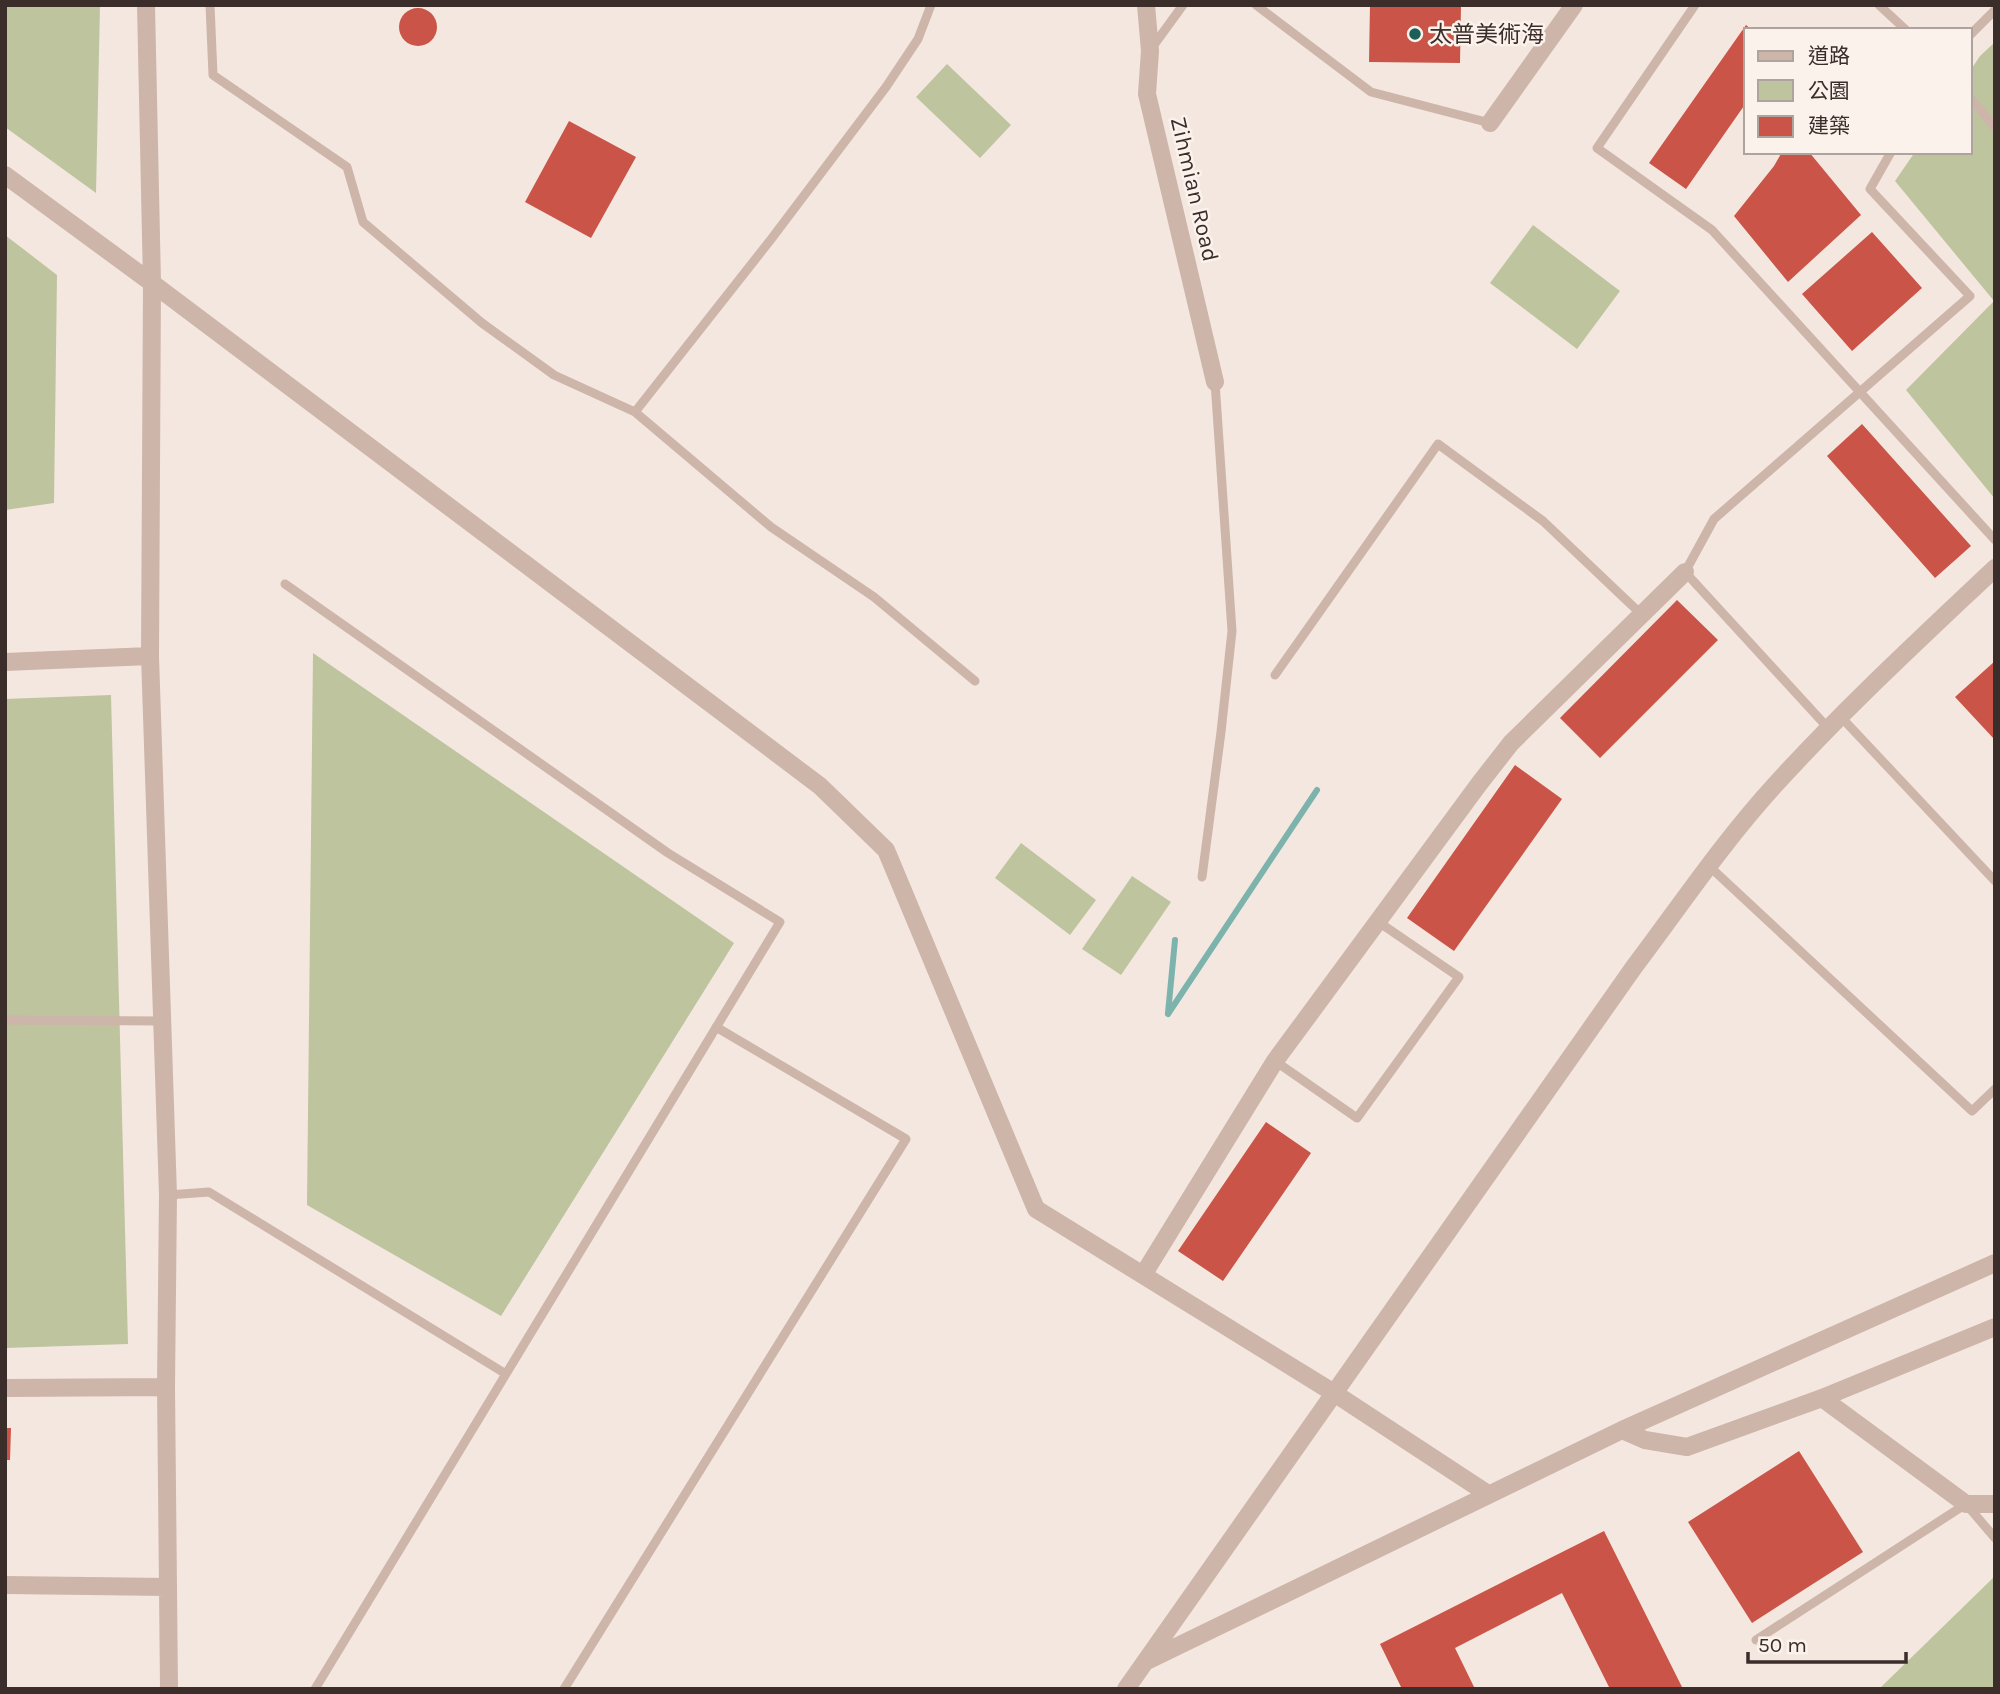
<svg xmlns="http://www.w3.org/2000/svg" width="2000" height="1694" font-family="Karla,'Noto Sans TC',sans-serif">
<rect width="100%" height="100%" fill="#f4e7df"/>
<path fill="#bdc49e" d="M5 5H100L96 193 5 127Z
M1995 42V499L1906 390 1994 301 1895 181 1915 152H1970V71L1980 56Z
M947 64 1011 125 980 158 916 97Z
M1533 225 1620 291 1577 349 1490 283Z
M5 235 57 275 54 503 5 510Z
M313 653 734 943 501 1316 307 1205Z
M111 695 128 1344 5 1348V699Z
M1021 843 1096 900 1070 935 995 878Z
M1132 876 1171 902 1121 975 1082 949Z
M1995 1576V1689H1879Z"/>
<g fill="none" stroke-linecap="round" stroke-linejoin="round">
<path stroke="#7db3ad" stroke-width="6" d="M1168 1013 1175 940
M1168 1014 1317 790"/>
</g>
<path fill="#ca5447" d="M1370 5H1461L1460 63 1369 62Z
M399 27a19 19 0 1 1 38 0a19 19 0 1 1-38 0Z
M1746 25 1752 30H1746V103L1686 189 1649 163Z
M569 121 636 157 591 238 525 202Z
M1782 152H1809L1861 215 1788 282 1734 216 1774 166Z
M1872 232 1922 288 1852 351 1802 294Z
M1862 424 1971 546 1935 578 1827 456Z
M1677 600 1718 640 1600 758 1560 718Z
M1995 661V740L1955 697Z
M1515 765 1562 799 1454 951 1407 918Z
M1266 1122 1311 1153 1223 1281 1178 1251Z
M5 1428H11L10 1460H5Z
M1799 1451 1863 1552 1752 1623 1688 1522Z
M1604 1531 1683 1689H1610L1562 1593 1455 1648 1475 1689H1402L1380 1644Z"/>
<g fill="none" stroke-linecap="round" stroke-linejoin="round">
<path stroke="#cdb5aa" stroke-width="9" d="M210 5 213 75 347 167 363 222 482 323 554 375 635 412 771 527 874 597 975 681
M1256 5 1371 92 1490 123
M1695 5 1597 148 1712 230 1995 540
M1879 5 1906 30
M1970 35 1995 10
M1151 49 1183 5
M1970 98 1995 127
M635 412 772 238 886 87 918 39 931 5
M285 584 668 853 780 922 315 1689
M1275 675 1438 444 1543 521 1641 614
M1841 717 1995 881
M1829 729 1685 572 1714 519 1970 296 1870 189 1891 152
M1709 866 1972 1111 1995 1089
M1202 877 1221 732 1232 631 1215 382
M5 1020 163 1021
M1275 1061 1357 1118 1459 977 1377 921
M168 1195 209 1192 506 1374
M1756 1640 1966 1504 1995 1538
M564 1689 906 1139 716 1027"/>
<path stroke="#cdb5aa" stroke-width="18" d="M146 5 152 283 150 656 168 1195 166 1387 169 1689
M1146 5 1150 51 1147 94 1215 382
M1490 123 1574 5
M5 175 152 283 820 786 886 850 1036 1209 1334 1393 1488 1494
M5 662 150 656
M1143 1275 1275 1061 1479 784 1511 743 1685 572
M5 1388 166 1387
M1822 1398 1966 1504H1995
M1622 1430 1645 1440 1687 1447 1822 1398 1995 1327
M5 1585 168 1587
M1149 1660 1622 1430 1995 1263
M1126 1689 1634 967C1680 906 1723 842 1774 786 1844 709 1920 639 1995 568"/>
</g>
<circle fill="#1d5e59" stroke="#fbf2ec" stroke-width="2.5" cx="1415" cy="34" r="7"/>
<g text-anchor="middle" stroke-width="5" stroke-linejoin="round" paint-order="stroke">
<g font-size="23" fill="#3a2d2a" stroke="#fbf2ec" text-anchor="start">
<text x="1429" y="42">太普美術海</text>
</g>
<g font-size="23" fill="#3a2d2a" stroke="#fbf2ec">
<text transform="translate(1195 189) rotate(77)" y="8">Zihmian Road</text>
</g>
</g>
<rect width="2000" height="1694" fill="none" stroke="#3a2d2a" stroke-width="14"/>
<rect x="1744" y="28" width="228" height="126" fill="#fbf2ec" stroke="#aea39e" stroke-width="2"/>
<rect x="1758" y="51" width="35" height="10" fill="#cdb5aa" stroke="#aea39e" stroke-width="2"/>
<text x="1808" y="63" font-size="21" fill="#3a2d2a">道路</text>
<rect x="1758" y="80" width="35" height="21" fill="#bdc49e" stroke="#aea39e" stroke-width="2"/>
<text x="1808" y="98" font-size="21" fill="#3a2d2a">公園</text>
<rect x="1758" y="116" width="35" height="21" fill="#ca5447" stroke="#aea39e" stroke-width="2"/>
<text x="1808" y="133" font-size="21" fill="#3a2d2a">建築</text>
<path d="M1748 1652v10h158v-10" fill="none" stroke="#3a2d2a" stroke-width="3.5"/>
<text x="1758" y="1652" font-size="21" fill="#3a2d2a" stroke="#fbf2ec" stroke-width="5" paint-order="stroke">50 m</text>
</svg>
